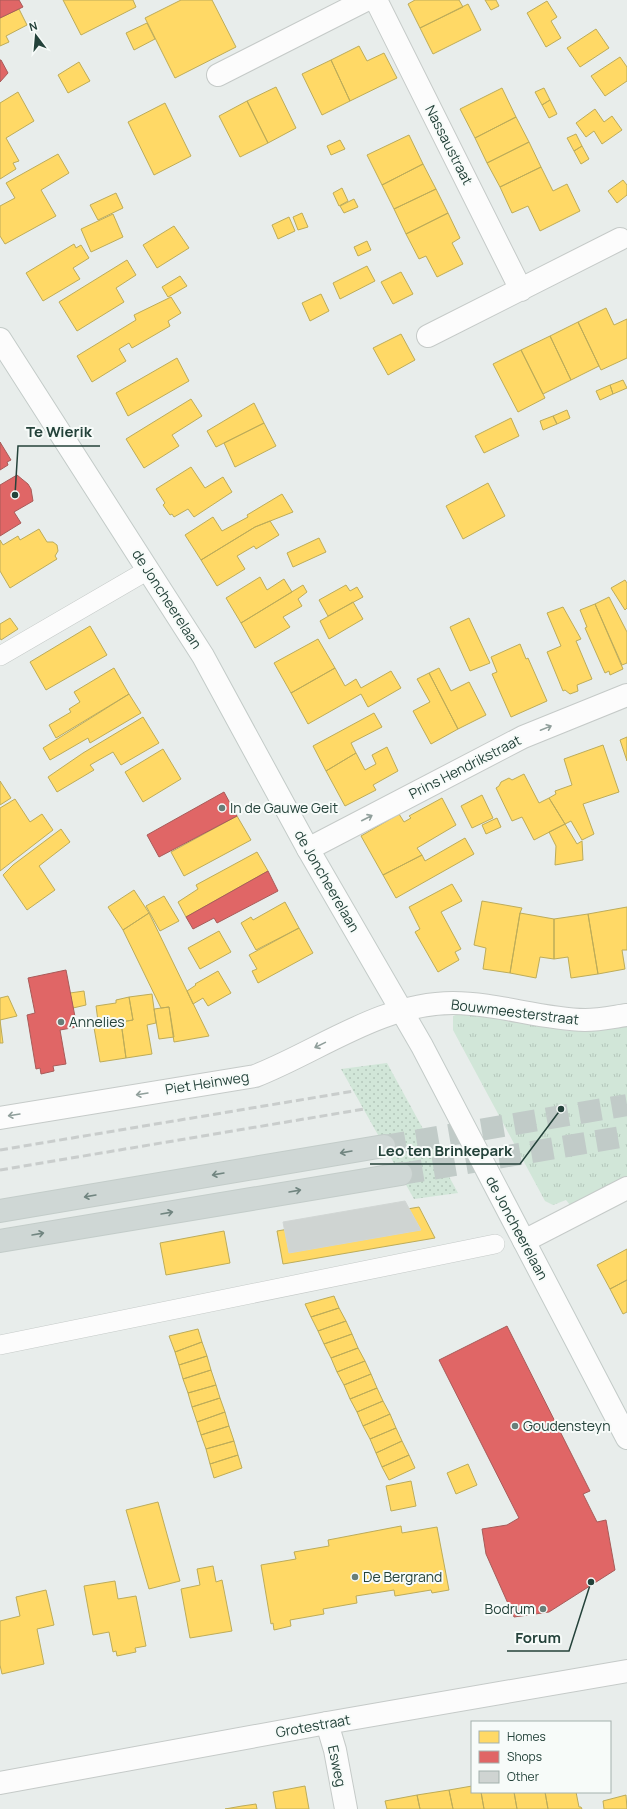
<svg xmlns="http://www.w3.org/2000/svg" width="627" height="1809" font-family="Manrope,sans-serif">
<defs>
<pattern id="grass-dots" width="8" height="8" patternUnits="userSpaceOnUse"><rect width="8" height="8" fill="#d1e6d8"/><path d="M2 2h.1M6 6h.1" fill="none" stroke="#b3c6ba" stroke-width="1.8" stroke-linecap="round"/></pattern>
<pattern id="park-tufts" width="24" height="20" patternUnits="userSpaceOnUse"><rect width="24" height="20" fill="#d1e6d8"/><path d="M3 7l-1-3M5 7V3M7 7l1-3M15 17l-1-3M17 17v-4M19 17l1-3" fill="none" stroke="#b3c6ba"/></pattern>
</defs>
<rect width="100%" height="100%" fill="#e8edeb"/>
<path fill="url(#grass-dots)" d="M387 1063 458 1193 414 1199 341 1069Z"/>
<path fill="url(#park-tufts)" d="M464 1012 569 1031H585L627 1023V1177L570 1205 566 1200 553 1205 545 1201 453 1030V1016Z"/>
<path fill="#ffd966" stroke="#bdac59" d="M63 0H133L136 7 81 35Z
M181 0H212L236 47 175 78 145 18Z
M415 0H459L463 7 420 28 408 4Z
M485 0H496L499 6 491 10Z
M547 1 557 17 551 21 561 38 546 47 527 13Z
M468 4 481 30 433 54 420 28Z
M19 9 27 25 6 36 9 42 0 46V18Z
M147 23 155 39 134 50 126 33Z
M596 29 609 48 580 67 567 48Z
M359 46 367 61 384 53 397 78 350 101 331 60Z
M620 57 627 67V81L605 96 591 76Z
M331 60 350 101 322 115 302 74Z
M79 62 90 81 68 93 58 75Z
M276 87 296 128 268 143 247 101Z
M502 88 516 117 475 138 460 109Z
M544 88 550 100 542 105 535 92Z
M18 92 34 121 6 138 19 161 13 163 16 169 0 179V103Z
M550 100 557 114 549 118 542 105Z
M247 101 268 143 240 157 219 116Z
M165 103 191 156 154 175 128 122Z
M595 109 604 122 612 116 622 130 602 144 594 131 586 137 576 123Z
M516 117 529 142 487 163 475 138Z
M576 134 582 146 574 151 567 138Z
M409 135 423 164 382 185 367 155Z
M340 140 345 149 331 155 327 146Z
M529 142 541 167 500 187 487 163Z
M582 146 589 159 581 164 574 151Z
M58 154 69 173 41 190 56 216 5 244 0 236V206L15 198 6 183Z
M423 164 436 189 394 209 382 185Z
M541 167 553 191 567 184 580 211 540 231 528 206 512 213 500 187Z
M623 180 627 185V195L617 203 608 191Z
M342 188 348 201 339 206 333 193Z
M436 189 448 213 406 234 394 209Z
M116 193 123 208 98 220 90 205Z
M354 199 358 207 344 213 340 206Z
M302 213 308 227 298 230 293 217Z
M448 213 460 238 452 243 463 264 437 277 426 256 419 259 406 234Z
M113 214 123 237 91 252 81 229Z
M289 217 295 231 278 239 272 225Z
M174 226 189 248 157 268 143 245Z
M367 241 371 250 358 256 354 247Z
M74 244 76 248 81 245 89 258 73 268 80 279 43 301 26 273Z
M127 260 136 275 116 288 124 302 77 331 59 302Z
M367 266 375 281 340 299 333 283Z
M401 272 413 294 393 304 381 282Z
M180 276 187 286 168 297 162 287Z
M321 294 329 311 310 321 302 303Z
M171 297 181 313 168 321 170 326 132 348 129 343 119 349 126 361 92 382 77 356 136 320 134 315Z
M606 308 614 325 627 319V358L601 370 578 322Z
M578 322 599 366 571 380 550 336Z
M401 334 415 360 388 375 373 348Z
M550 336 571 380 543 394 521 350Z
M521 350 545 398 518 412 493 364Z
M177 358 189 381 128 416 116 393Z
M623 380 627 388 613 394 610 385Z
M610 385 613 394 600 400 596 391Z
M191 399 202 416 172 435 179 446 144 468 126 439Z
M254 403 264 423 216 447 207 431Z
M567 410 570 418 557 424 553 416Z
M553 416 557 424 543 430 540 421Z
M511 418 519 436 484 453 475 436Z
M264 423 276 446 235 467 224 443Z
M191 467 205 488 223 477 232 492 194 517 188 509 174 517 172 514 170 515 163 505 165 503 156 489Z
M488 483 505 516 463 539 446 506Z
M282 494 293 512 255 527 201 560 185 535 213 517 222 531 248 517 247 515Z
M270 521 279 535 256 549 254 546 237 556 245 569 217 586 201 560 255 527Z
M39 529 47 542H53L57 545 58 551 55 556 57 559 10 588 0 571V540L3 545 18 536 20 540Z
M319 538 326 552 293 567 287 553Z
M260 577 267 590 284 579 292 592 241 623 226 598Z
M625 580 627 583V608L625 610 611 588Z
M303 585 307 592 298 599 302 606 283 617 290 627 255 648 241 623Z
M346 585 350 591 357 587 363 597 328 616 319 600Z
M609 597 627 632V663L622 665 595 604Z
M353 602 363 619 329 639 320 621Z
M595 604 623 669 610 675 609 671 605 673 585 628 587 627 580 610Z
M563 607 581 639 576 641 592 679 577 685 578 691 570 694 565 690 563 691 547 652 561 646 547 613Z
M10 618 18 629 1 640 0 638V624Z
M469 618 490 663 470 671 450 627Z
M90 626 107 655 46 690 30 662Z
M318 639 335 668 291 693 274 663Z
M520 644 526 659 528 658 547 701 511 717 492 674 497 672 491 657Z
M114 668 129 694 56 738 49 725 71 712 69 709 80 702 74 692Z
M335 668 345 686 356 679 361 688 391 671 401 688 368 707 361 694 308 724 291 693Z
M439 668 451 691 469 682 486 715 458 729 429 673Z
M429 673 458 729 431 744 413 711 430 702 417 679Z
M129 694 141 713 90 743 88 738 50 760 43 748Z
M374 713 382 727 351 743 356 753 326 771 313 746Z
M143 717 159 743 121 765 113 752 90 765 94 770 57 792 48 777 83 753Z
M627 737V761L620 740Z
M603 745 619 792 583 804 594 834 582 840 571 821 565 824 549 798 556 794 555 791 572 785 564 759Z
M387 747 398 771 373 785 376 790 345 806 326 771 356 753 365 770 376 764 372 755Z
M163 749 181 779 143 802 125 772Z
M524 774 539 803 549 798 565 824 534 840 522 817 512 821 496 788 499 786 501 782 509 778 512 780Z
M0 781 11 798 0 805Z
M482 795 493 818 472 828 461 806Z
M442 798 456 825 417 848 422 855 383 875 361 836 399 814 404 822 411 818 409 816Z
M15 799 30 822 42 814 53 830 0 871V808Z
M237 816 251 840 184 876 171 852Z
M497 818 501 827 486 834 482 825Z
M565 824 577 844 582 841 583 860 555 865 556 846 549 832Z
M61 829 70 842 39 866 55 890 27 910 3 875 13 865Z
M465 838 474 854 396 898 383 875 422 855 425 861Z
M257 852 268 871 186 917 178 902 198 889 196 885Z
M452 884 462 901 441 912 461 949 455 952 459 960 438 972 415 932 420 929 409 907Z
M134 890 149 913 123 930 108 907Z
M164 896 179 921 160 931 146 906Z
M482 901 522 908 520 913 510 973 483 969 486 948 474 945Z
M285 902 299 928 256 950 241 923 251 917 253 920Z
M627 907V950H622L625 969 598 974 588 914Z
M149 913 187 991 209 1036 174 1042 169 1007 161 1008 123 930Z
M520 913 554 919V959L540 957 536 978 510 973Z
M588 914 598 974 571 978 568 957 554 959V919Z
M299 928 313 953 258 983 252 971 257 969 249 955Z
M219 931 231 952 200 969 188 948Z
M218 971 231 993 208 1006 203 998 193 1004 187 991 196 985 195 984Z
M84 991 86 1005 73 1008 70 993Z
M152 994 156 1023 147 1025 152 1054 126 1058 121 1022 133 1020 129 997Z
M8 996 17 1016 0 1020V998Z
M129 997 133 1020 121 1022 126 1058 100 1062 93 1022 98 1021 96 1006 116 1003V1000Z
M169 1007 174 1037 159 1039 154 1009Z
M0 1020 3 1043H0Z
M419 1207 435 1238 283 1264 277 1231Z
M224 1231 230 1263 166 1275 160 1243Z
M627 1249V1280L610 1289 597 1265Z
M627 1280V1312L623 1314 610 1289Z
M334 1296 339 1308 311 1317 305 1304Z
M339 1308 346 1321 318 1331 311 1317Z
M346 1321 352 1334 324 1344 318 1331Z
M198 1329 202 1342 175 1352 169 1336Z
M352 1334 358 1348 331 1358 324 1344Z
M202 1342 207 1356 179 1365 175 1352Z
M358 1348 365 1361 337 1372 331 1358Z
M207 1356 211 1370 183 1379 179 1365Z
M365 1361 371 1374 344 1385 337 1372Z
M211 1370 216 1385 188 1393 183 1379Z
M371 1374 377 1388 350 1399 344 1385Z
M216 1385 220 1398 192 1407 188 1393Z
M377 1388 383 1401 357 1412 350 1399Z
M220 1398 225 1412 197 1422 192 1407Z
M383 1401 390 1414 363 1426 357 1412Z
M225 1412 229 1426 201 1435 197 1422Z
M390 1414 396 1428 370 1439 363 1426Z
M229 1426 234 1441 206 1449 201 1435Z
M396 1428 402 1441 376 1453 370 1439Z
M234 1441 238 1455 210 1464 206 1449Z
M402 1441 409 1455 382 1467 376 1453Z
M238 1455 242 1468 214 1478 210 1464Z
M409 1455 415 1468 389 1480 382 1467Z
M468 1464 477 1485 456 1494 447 1473Z
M411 1481 416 1506 391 1511 386 1486Z
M158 1502 180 1581 149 1589 126 1510Z
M401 1526 402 1533 437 1527 449 1590 432 1593 431 1590 395 1596 394 1590 356 1596 357 1603 323 1609 324 1614 290 1620 291 1626 274 1630 273 1623 271 1624 261 1565 296 1559 294 1552 329 1546 328 1540Z
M213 1566 216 1582 222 1580 232 1631 190 1638 181 1589 200 1585 197 1569Z
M115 1581 118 1599 136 1596 146 1646 135 1648 136 1652 117 1656 116 1651 113 1652 109 1632 93 1635 84 1586Z
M46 1590 54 1625 37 1629 44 1664 2 1674 0 1665V1621L20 1616 16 1597Z
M305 1786 309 1809H276L273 1792Z
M472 1786V1792H481L484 1809H453L449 1790Z
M449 1790 453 1809H420L417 1795Z
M481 1792H514L517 1809H484Z
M514 1792H545L548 1809H517Z
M545 1792H576L579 1807H581L582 1809H548Z
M417 1795 420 1809H387L385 1801Z
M626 1795 627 1809H604L603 1801Z
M256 1804 257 1809H225L242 1806Z"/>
<path fill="#e06666" stroke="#a85b59" d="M0 0H19L23 7 0 18Z
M1 60 8 73 0 82V60Z
M0 442 11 460 7 462 8 465 0 470Z
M17 475 28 484 31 489 33 501 14 512 21 523 0 536V485Z
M224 792 237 816 159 857 147 835Z
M268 871 278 891 217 923 214 918 193 929 186 917Z
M66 970 77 1027 60 1030 66 1064 53 1066 54 1071 41 1074 40 1068 36 1069 27 1015 35 1013 28 978Z
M507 1326 590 1491 583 1494 597 1522 606 1520 615 1570 549 1612 514 1617 486 1554 482 1529 507 1525 519 1518 439 1360Z"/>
<path fill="#cfd4d2" stroke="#d1d6d4" d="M405 1201 421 1230 289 1253 283 1222Z"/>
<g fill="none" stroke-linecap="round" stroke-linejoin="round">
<path stroke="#c1cbc8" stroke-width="22" stroke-dasharray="22 11" stroke-linecap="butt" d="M384 1146 627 1105
M401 1174 627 1136"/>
<g stroke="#c5cac8" stroke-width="20">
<path id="service" d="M0 656 148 570
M0 1345 495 1244"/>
</g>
<g stroke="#c5cac8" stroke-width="24">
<path id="minor" d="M376 0 521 290
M218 75 366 0
M428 336 620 239
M308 849 523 737 627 695
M0 1118 255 1076C319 1051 381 1003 453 1003 497 1003 540 1019 585 1020 599 1020 613 1017 627 1015
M524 1241 627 1188
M327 1723 335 1750 346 1809"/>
</g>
<g stroke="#c5cac8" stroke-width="24">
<path id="tertiary" d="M0 1783 327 1723 627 1671"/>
</g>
<g stroke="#c3cbc8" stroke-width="24">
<path id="secondary" d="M0 339 203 656 308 849 422 1046 627 1438"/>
</g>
<g stroke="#c3ccc9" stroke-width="24">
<path id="primary" d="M0 1211 384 1146
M0 1241 401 1174"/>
</g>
<use href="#service" stroke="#fcfcfc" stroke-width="19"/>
<use href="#minor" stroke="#fcfcfc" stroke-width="22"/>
<use href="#tertiary" stroke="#fcfcfc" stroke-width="22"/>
<use href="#secondary" stroke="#fcfcfc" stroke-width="22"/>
<use href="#primary" stroke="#cfd7d5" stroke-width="22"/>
<path stroke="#c9cdcc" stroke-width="3" stroke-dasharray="8 4" stroke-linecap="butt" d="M0 1150 354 1091
M0 1170 364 1109"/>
</g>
<defs><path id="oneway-shaft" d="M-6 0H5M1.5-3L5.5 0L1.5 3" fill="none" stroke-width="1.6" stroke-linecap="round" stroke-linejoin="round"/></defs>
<g stroke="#909f9b">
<use href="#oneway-shaft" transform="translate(546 728) rotate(-22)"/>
<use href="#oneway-shaft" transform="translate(367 818) rotate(-27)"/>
<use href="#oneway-shaft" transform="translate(320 1045) rotate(154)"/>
<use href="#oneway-shaft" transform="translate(142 1094) rotate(171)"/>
<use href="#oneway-shaft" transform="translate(14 1115) rotate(171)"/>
</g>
<g stroke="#718580">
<use href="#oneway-shaft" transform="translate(346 1152) rotate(170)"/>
<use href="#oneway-shaft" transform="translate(218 1174) rotate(170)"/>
<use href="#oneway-shaft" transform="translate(295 1191) rotate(-10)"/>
<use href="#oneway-shaft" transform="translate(90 1196) rotate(170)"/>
<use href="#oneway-shaft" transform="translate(167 1213) rotate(-10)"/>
<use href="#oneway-shaft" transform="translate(38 1234) rotate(-10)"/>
</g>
<g fill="#697e78" stroke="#f7fbf9" stroke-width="1.5">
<circle cx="222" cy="808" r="4"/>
<circle cx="61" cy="1022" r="4"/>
<circle cx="515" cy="1426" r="4"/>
<circle cx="355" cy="1577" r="4"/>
<circle cx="543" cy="1609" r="4"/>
</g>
<g text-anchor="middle" stroke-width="4" stroke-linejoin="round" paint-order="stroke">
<g font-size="14" fill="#24423a" stroke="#f7fbf9">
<text transform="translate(449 145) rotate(63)" y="5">Nassaustraat</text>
<text transform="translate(167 599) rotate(57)" y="5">de Joncheerelaan</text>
<text transform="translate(465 767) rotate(-27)" y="5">Prins Hendrikstraat</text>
<text transform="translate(327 881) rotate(60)" y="5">de Joncheerelaan</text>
<text transform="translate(515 1012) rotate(7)" y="5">Bouwmeesterstraat</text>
<text transform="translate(207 1083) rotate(-9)" y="5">Piet Heinweg</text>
<text transform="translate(517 1228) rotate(62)" y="5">de Joncheerelaan</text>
<text transform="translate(313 1726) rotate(-10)" y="5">Grotestraat</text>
<text transform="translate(337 1766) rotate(78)" y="5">Esweg</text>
</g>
<g font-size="14" fill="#24423a" stroke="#f7fbf9" text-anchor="start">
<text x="230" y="813">In de Gauwe Geit</text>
<text x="69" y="1027">Annelies</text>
<text x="523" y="1431">Goudensteyn</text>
<text x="363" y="1582">De Bergrand</text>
<text x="535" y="1614" text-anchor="end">Bodrum</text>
</g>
</g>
<path fill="none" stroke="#24423a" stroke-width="1.5" d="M15 495L18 446H100M561 1109L520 1164H370M591 1582L569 1651H507"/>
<g fill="#24423a" stroke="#f7fbf9" stroke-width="1.5">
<circle cx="15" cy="495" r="4"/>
<circle cx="561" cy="1109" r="4"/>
<circle cx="591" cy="1582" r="4"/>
</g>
<g font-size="15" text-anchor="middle" font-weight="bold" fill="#24423a" stroke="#f7fbf9" stroke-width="4" stroke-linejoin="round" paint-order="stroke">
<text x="59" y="437">Te Wierik</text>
<text x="445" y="1156">Leo ten Brinkepark</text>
<text x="538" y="1643">Forum</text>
</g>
<rect x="471" y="1721" width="140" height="72" fill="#f7fbf9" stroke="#a3b1ad"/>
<rect x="479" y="1731" width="20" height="12" fill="#ffd966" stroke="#a3b1ad"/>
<text x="507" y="1741" font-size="12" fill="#24423a">Homes</text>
<rect x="479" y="1751" width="20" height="12" fill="#e06666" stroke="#a3b1ad"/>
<text x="507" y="1761" font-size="12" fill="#24423a">Shops</text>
<rect x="479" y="1771" width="20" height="12" fill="#cfd4d2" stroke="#a3b1ad"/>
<text x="507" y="1781" font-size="12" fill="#24423a">Other</text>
<g transform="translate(36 36) rotate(344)" stroke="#f7fbf9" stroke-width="3" paint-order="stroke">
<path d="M0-3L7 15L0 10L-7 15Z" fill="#24423a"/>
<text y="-6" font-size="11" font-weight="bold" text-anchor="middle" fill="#24423a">N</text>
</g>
</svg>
